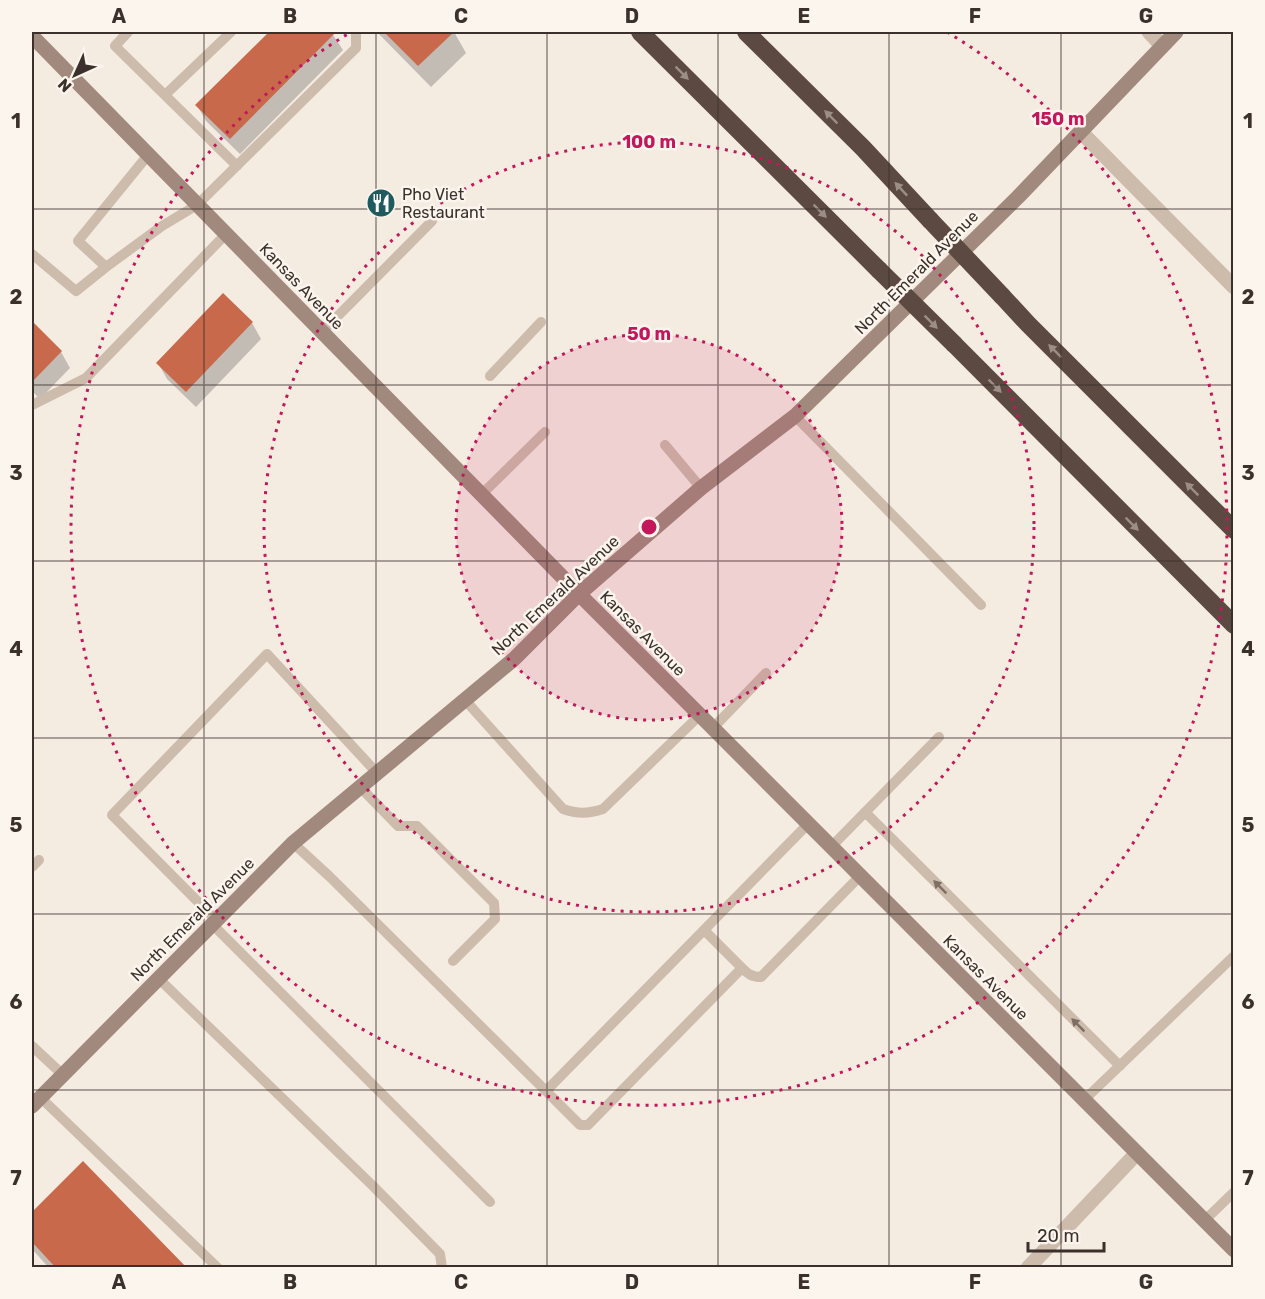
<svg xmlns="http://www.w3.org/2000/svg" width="1265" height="1299" font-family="Rubik,sans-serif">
<rect width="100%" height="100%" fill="#f4ebe1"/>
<path fill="#0003" d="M271 32H331L343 50 240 154 206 121 197 105Z
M377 32H454L466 53 431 87Z
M32 323 61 352 70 368 40 399 32 391Z
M252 323 261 339 196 407 167 379 158 363Z
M83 1164 185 1268H49L32 1249V1214Z"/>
<path fill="#c8694b" d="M269 32H333L335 33 230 139 195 105Z
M384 32H454L418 66Z
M223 293 253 322 186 392 156 363Z
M32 321 62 351 32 382Z
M83 1161 187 1268H56L32 1242V1212Z"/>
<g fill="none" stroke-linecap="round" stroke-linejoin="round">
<path stroke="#cdbbac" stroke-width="10" d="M128 32 115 46 237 166
M165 95 231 32
M32 254 76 291 106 267 162 226 197 205 356 48V32
M106 267 78 241 148 155
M322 332 432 221
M490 376 541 322
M32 405 86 378 226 234
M795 416 981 605
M665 445 701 488
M482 494 545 432
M465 700 563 809C577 814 588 814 603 809L700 715
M713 728 766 673
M361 788 398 826H417L494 903 495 919 453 961
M865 812 1120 1066
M293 843 329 876 546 1091 580 1125H588L742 968 704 930 546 1091
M831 847 939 737
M32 867 39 860
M216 920 112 815 267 654 377 773
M212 924 490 1202
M704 930 808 824
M742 968C748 974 752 977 761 977L860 876
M158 978 373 1186 440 1254 442 1268
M32 1046 62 1074
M40 1097 218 1268
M1084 1100 1234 956
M1204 1221 1234 1192"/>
<path stroke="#cdbbac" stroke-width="15" d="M1149 32 1162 46
M1081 132 1234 287
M1028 1268 1137 1153"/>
<path stroke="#a18a7d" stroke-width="15" d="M32 36 579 594 1234 1250
M32 1106 293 843 514 659 579 594 701 488 795 416 1018 197 1176 32"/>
<path stroke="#5c4a42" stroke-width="18" d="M640 32 879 270
M746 32 863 148 930 220
M1002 296 1028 324 1234 530
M954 344 1234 625"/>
<path stroke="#5c4a42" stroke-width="18" d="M930 220 1002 296
M879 270 954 344"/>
</g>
<defs><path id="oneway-solid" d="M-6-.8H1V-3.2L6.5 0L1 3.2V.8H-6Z" transform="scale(1.5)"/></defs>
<g fill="#9c8e87">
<use href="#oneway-solid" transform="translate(682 73) rotate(45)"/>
<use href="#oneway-solid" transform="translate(831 117) rotate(-135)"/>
<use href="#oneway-solid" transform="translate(901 189) rotate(-133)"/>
<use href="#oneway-solid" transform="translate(820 211) rotate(45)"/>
<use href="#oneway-solid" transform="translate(931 322) rotate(45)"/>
<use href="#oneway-solid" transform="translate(1055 351) rotate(-135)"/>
<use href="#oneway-solid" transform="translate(995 386) rotate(45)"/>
<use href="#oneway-solid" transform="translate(1192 489) rotate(-135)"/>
<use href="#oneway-solid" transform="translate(1132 524) rotate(45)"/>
</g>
<g fill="#7d6f65">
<use href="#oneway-solid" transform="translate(940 887) rotate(-135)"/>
<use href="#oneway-solid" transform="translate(1078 1025) rotate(-135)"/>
</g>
<path fill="none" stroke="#3b302b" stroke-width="1.5" stroke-opacity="0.55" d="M204 32V1268M376 32V1268M547 32V1268M718 32V1268M889 32V1268M1061 32V1268M32 209H1234M32 385H1234M32 561H1234M32 738H1234M32 914H1234M32 1090H1234"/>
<circle cx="649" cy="527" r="193" fill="#c2185b" fill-opacity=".12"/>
<g fill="none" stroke="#c2185b" stroke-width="3" stroke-dasharray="3 6">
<circle cx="649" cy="527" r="193"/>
<circle cx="649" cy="527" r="385"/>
<path d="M947 32A578 578 0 1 1 351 32"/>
</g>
<defs>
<g id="restaurant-disc" transform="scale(1.5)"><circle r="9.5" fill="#1f5a5e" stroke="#fbf5ee"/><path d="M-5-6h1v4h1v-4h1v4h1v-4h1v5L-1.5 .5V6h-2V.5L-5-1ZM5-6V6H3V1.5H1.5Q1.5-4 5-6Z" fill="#fff"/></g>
</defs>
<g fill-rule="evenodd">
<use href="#restaurant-disc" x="381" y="203"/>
</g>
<g text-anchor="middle" stroke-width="5" stroke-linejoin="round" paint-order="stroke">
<g font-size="16" fill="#3b302b" stroke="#fbf5ee" text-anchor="start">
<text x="402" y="200">Pho Viet<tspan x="402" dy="18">Restaurant</tspan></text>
</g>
<g font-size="16" fill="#3b302b" stroke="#fbf5ee">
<text transform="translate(916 272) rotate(-45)" y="6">North Emerald Avenue</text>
<text transform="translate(302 286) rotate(46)" y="6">Kansas Avenue</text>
<text transform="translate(555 595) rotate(-43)" y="6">North Emerald Avenue</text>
<text transform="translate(643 633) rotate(45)" y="6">Kansas Avenue</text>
<text transform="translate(192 919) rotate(-45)" y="6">North Emerald Avenue</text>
<text transform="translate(986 977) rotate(45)" y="6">Kansas Avenue</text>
</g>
</g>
<circle cx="649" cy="527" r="9" fill="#c2185b" stroke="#fbf5ee" stroke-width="3"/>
<g font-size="18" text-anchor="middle" font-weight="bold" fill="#c2185b" stroke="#fbf5ee" stroke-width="5" stroke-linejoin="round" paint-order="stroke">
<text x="1058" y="125">150 m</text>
<text x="649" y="148">100 m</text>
<text x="649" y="340">50 m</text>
</g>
<rect width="1265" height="1299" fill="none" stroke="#fbf5ee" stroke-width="66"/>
<g transform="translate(75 75) rotate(225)" stroke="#fbf5ee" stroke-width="4.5" paint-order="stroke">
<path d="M0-4.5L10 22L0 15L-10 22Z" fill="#3b302b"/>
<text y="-9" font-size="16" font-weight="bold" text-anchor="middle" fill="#3b302b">N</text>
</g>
<path d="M1028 1242v9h76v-9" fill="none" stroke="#3b302b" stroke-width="3"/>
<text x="1037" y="1242" font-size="18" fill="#3b302b" stroke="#fbf5ee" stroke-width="4.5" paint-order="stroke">20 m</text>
<rect x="33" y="33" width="1199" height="1233" fill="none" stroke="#3b302b" stroke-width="2"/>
<g font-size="20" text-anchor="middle" font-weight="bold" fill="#3b302b">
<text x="119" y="23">A</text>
<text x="290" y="23">B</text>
<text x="461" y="23">C</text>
<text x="632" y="23">D</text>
<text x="804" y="23">E</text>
<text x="975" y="23">F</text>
<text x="1146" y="23">G</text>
<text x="16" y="128">1</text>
<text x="1248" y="128">1</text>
<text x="16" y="304">2</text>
<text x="1248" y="304">2</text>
<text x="16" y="480">3</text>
<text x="1248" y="480">3</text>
<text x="16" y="656">4</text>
<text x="1248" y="656">4</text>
<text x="16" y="832">5</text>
<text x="1248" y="832">5</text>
<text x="16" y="1009">6</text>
<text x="1248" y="1009">6</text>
<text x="16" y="1185">7</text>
<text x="1248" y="1185">7</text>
<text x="119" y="1289">A</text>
<text x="290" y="1289">B</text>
<text x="461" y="1289">C</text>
<text x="632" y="1289">D</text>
<text x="804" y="1289">E</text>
<text x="975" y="1289">F</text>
<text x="1146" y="1289">G</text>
</g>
</svg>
